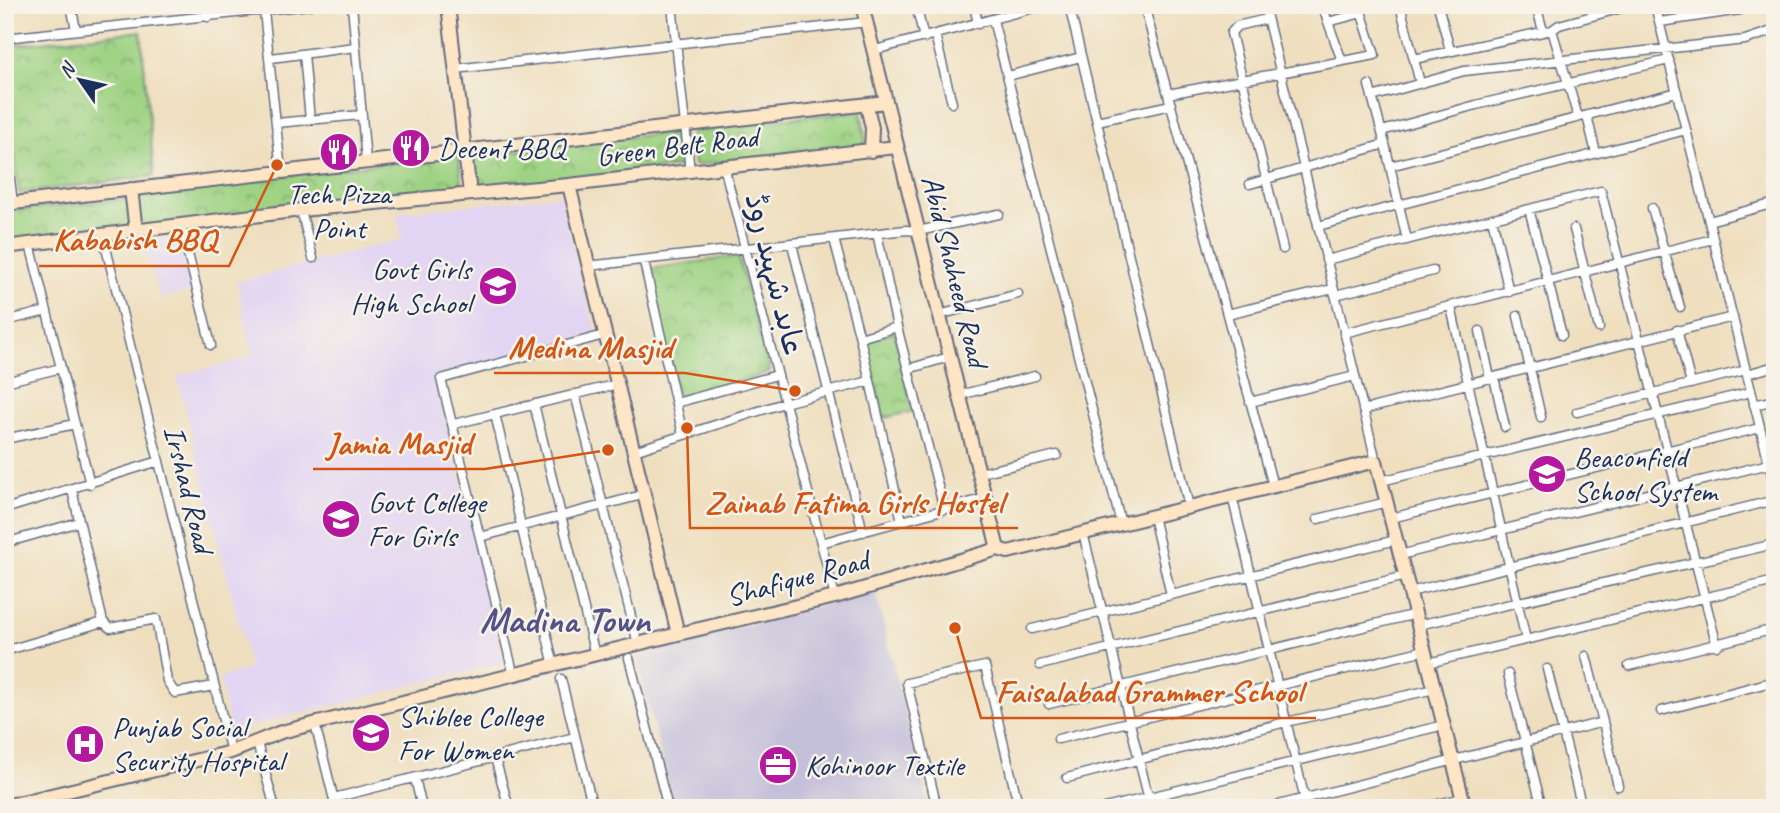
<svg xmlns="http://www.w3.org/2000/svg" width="1780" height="813" font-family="Caveat,'Playpen Sans Arabic',sans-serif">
<defs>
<pattern id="park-crowns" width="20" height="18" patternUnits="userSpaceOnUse" patternTransform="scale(1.75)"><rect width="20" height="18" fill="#9dd282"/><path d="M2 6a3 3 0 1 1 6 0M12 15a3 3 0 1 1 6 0" fill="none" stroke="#7fab6e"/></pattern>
</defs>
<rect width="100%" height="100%" fill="#f7f3e8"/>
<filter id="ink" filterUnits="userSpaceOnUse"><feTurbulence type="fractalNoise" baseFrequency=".0143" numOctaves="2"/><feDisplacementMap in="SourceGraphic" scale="14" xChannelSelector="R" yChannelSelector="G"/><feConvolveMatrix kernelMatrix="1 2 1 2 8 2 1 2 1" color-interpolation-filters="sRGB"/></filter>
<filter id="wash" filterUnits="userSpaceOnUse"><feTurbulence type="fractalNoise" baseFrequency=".00686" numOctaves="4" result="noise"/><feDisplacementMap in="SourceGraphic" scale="28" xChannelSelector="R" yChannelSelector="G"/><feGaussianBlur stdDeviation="1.57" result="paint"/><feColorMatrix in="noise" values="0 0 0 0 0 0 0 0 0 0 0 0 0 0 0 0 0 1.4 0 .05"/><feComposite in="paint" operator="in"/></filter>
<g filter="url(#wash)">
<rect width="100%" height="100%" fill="#efdfbf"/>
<path fill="#e2d4f3" d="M560 195 596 333 435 376 504 662 231 731 219 678 250 668 177 376 253 357 237 282 402 239 396 213Z
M178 235 193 291 160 298 144 242Z"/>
<path fill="#c5c0da" d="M875 591 929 808H674L636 655Z"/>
<path fill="url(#park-crowns)" stroke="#5c8070" stroke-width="2" d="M141 31 154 176 19 193 5 79V46Z
M861 111 866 146 694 165 690 128Z
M682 131 685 166 475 190 469 156Z
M458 154 463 191 413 197 397 194 140 228 135 194Z
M128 199 132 229 5 243V211Z
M738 256 770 372 678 399 649 269Z
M894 332 913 411 884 418 864 340Z"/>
</g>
<g filter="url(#ink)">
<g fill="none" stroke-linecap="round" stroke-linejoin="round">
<g stroke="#656d80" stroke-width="11">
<path id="street" d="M71 5 76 30
M206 5 208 17
M352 5 366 161
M672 5 690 171
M916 5 924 38
M974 5 978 24
M1069 5 1189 507
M1144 5 1273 486
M1264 5 1376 461
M1400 5 1420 83
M1438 5 1450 50
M1536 5 1543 31
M1655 5 1775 487
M1323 8 1342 61
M264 11 281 171
M1267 19 1237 26 1231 33 1283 249
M993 20 1121 524
M1328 22 1362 13
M1660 22 1740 10
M1552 30 1578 117
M935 35 952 103
M5 38 310 5
M875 50 1045 5
M304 54 310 120
M271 58 355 47
M1414 59 1552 30 1559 25 1633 5
M455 69 867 22
M1008 76 1081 57
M1369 85 1385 144
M1168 94 1375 55 1359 5
M1372 97 1464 71 1745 40 1775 30
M1587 116 1596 153
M1097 121 1171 105
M277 123 361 115
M1382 131 1476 105 1669 60
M5 138 13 204
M724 166 835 597
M1390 166 1407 240
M1250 184 1385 144 1390 166 1677 92
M1652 208 1680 307
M1529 209 1562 335
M301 210 313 258
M1492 218 1509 292
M1709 221 1775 203
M181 226 211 345
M1318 226 1686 130
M1574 229 1599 328
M877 233 897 327 944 509
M103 236 231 752
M834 239 860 338
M30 244 90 484
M792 244 863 532
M1326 260 1601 191 1717 646
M644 262 683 435
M588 266 906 230 918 231 999 214
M1335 295 1433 271
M1451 307 1526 640
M1227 314 1333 289
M939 315 1018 294
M1518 316 1541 417
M5 321 47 311
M1677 330 1691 384
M1480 331 1490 378
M1344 333 1713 239
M908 369 949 357
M1747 374 1775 366
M1494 377 1505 427
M870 381 860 338 897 327
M5 382 61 368
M575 394 638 644
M959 395 1035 376
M1250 402 1355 376
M676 403 777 375
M534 404 595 655
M1754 405 1775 400
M1363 410 1733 317
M1577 412 1746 370
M495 414 554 666
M454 424 618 384
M5 439 75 424
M634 451 784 403 870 381 902 521 821 543
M980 473 1057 455
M1381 481 1751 392
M72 490 103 622 110 628 156 619 167 681 175 693 214 686
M1232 496 1307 808
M5 509 159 461
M1153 516 1171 595
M1391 518 1760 428
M1318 519 1387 502
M902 521 986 498
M1083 533 1151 808
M480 537 646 494
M5 543 79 522
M1400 555 1769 464
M1410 592 1775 500
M1418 625 1775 544
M1032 629 1396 540
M5 651 103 622
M629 658 668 808
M1428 663 1775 581
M1040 665 1406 576
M1629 666 1775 629
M1547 669 1582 808
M1508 674 1542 808
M514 676 441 379 604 335
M561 679 593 808
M1049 704 1416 614
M1661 711 1775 681
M1603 722 1618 786
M315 724 336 808
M1058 739 1425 650
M257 743 275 808
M495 758 509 808
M415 778 422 808
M1067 778 1286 722 1435 689
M334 798 575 737
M937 808 907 683 985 666 1019 808
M1105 808 1444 725
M1267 808 1603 722 1586 656
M1422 808 1463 798"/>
</g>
<g stroke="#656d80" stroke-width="16">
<path id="secondary" d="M448 5 470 194
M862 5 998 549
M867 106 872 128 871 151
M569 185 678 634 835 597 998 549 1008 552 1376 461 1465 808
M131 189 136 231
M5 204 886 102
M5 247 301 210 569 185 896 147
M5 806 231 752 281 732 678 634"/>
</g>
<use href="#street" stroke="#fff" stroke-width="8"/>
<use href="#secondary" stroke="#fee5c5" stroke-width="12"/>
</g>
</g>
<defs>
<g id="restaurant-disc" transform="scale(2.0125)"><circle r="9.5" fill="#b5179e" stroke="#f7f3e8"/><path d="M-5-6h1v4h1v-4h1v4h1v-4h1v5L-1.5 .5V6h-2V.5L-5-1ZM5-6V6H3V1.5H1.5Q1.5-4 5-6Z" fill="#fff"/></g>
<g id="school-disc" transform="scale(2.0125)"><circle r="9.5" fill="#b5179e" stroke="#f7f3e8"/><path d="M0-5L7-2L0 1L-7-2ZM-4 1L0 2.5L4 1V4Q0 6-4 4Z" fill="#fff"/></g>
<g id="university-disc" transform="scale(2.0125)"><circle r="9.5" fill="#b5179e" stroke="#f7f3e8"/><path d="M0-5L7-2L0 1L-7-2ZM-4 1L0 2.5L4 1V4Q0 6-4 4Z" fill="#fff"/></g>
<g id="hospital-disc" transform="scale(2.0125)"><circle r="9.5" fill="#b5179e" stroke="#f7f3e8"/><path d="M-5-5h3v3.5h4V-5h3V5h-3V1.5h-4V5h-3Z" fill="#fff"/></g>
<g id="office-disc" transform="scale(2.0125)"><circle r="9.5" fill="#b5179e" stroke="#f7f3e8"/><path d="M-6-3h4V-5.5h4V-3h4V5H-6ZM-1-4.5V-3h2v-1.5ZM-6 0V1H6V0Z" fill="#fff"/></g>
</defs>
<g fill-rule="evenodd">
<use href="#restaurant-disc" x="411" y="148"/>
<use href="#restaurant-disc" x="339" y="152"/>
<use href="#school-disc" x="498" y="286"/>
<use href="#school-disc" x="1547" y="474"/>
<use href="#university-disc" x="341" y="519"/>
<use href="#university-disc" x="371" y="733"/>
<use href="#hospital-disc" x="85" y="744"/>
<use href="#office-disc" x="778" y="765"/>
</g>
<g text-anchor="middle" stroke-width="5" stroke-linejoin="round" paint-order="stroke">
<g font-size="30" fill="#1b2f5e" stroke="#f7f3e8">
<text transform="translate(677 146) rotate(-7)" y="10">Green Belt Road</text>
<text transform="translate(955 271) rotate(76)" y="10">Abid Shaheed Road</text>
<text transform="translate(775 274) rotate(76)" y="10">عابد شہید روڈ</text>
<text transform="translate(189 489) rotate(76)" y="10">Irshad Road</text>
<text transform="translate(797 578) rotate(-15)" y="10">Shafique Road</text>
</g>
<g font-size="30" fill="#1b2f5e" stroke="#f7f3e8" text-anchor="start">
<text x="438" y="158">Decent BBQ</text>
<text x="339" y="204" text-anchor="middle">Tech Pizza<tspan x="339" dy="34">Point</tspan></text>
<text x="471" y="279" text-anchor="end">Govt Girls<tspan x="471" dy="34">High School</tspan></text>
<text x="1574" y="467">Beaconfield<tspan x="1574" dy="34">School System</tspan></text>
<text x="368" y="512">Govt College<tspan x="368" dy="34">For Girls</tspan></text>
<text x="398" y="726">Shiblee College<tspan x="398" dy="34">For Women</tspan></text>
<text x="112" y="737">Punjab Social<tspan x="112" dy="34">Security Hospital</tspan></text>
<text x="805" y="775">Kohinoor Textile</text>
</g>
<g font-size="37" font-weight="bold" fill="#545389" stroke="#f7f3e8">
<text x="565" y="632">Madina Town</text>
</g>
</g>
<path fill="none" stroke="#d45514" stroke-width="2.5" d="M277 165L229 266H39M795 391L685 373H494M608 450L485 469H313M687 428L690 528H1018M955 628L981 718H1316"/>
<g fill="#d45514" stroke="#f7f3e8" stroke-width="2.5">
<circle cx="277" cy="165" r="7"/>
<circle cx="795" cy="391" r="7"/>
<circle cx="608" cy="450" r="7"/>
<circle cx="687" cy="428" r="7"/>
<circle cx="955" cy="628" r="7"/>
</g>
<g font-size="32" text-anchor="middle" font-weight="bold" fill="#d45514" stroke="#f7f3e8" stroke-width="5" stroke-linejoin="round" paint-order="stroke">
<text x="134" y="250">Kababish BBQ</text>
<text x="590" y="358">Medina Masjid</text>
<text x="399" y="454">Jamia Masjid</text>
<text x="854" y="513">Zainab Fatima Girls Hostel</text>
<text x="1149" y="702">Faisalabad Grammer School</text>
</g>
<rect width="1780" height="813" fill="none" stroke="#f7f3e8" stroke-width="28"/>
<g transform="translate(80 80) rotate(304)" stroke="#f7f3e8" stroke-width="5" paint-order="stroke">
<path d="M0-5L12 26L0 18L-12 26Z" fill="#1b2f5e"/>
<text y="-10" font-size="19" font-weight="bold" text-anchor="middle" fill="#1b2f5e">N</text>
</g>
</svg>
